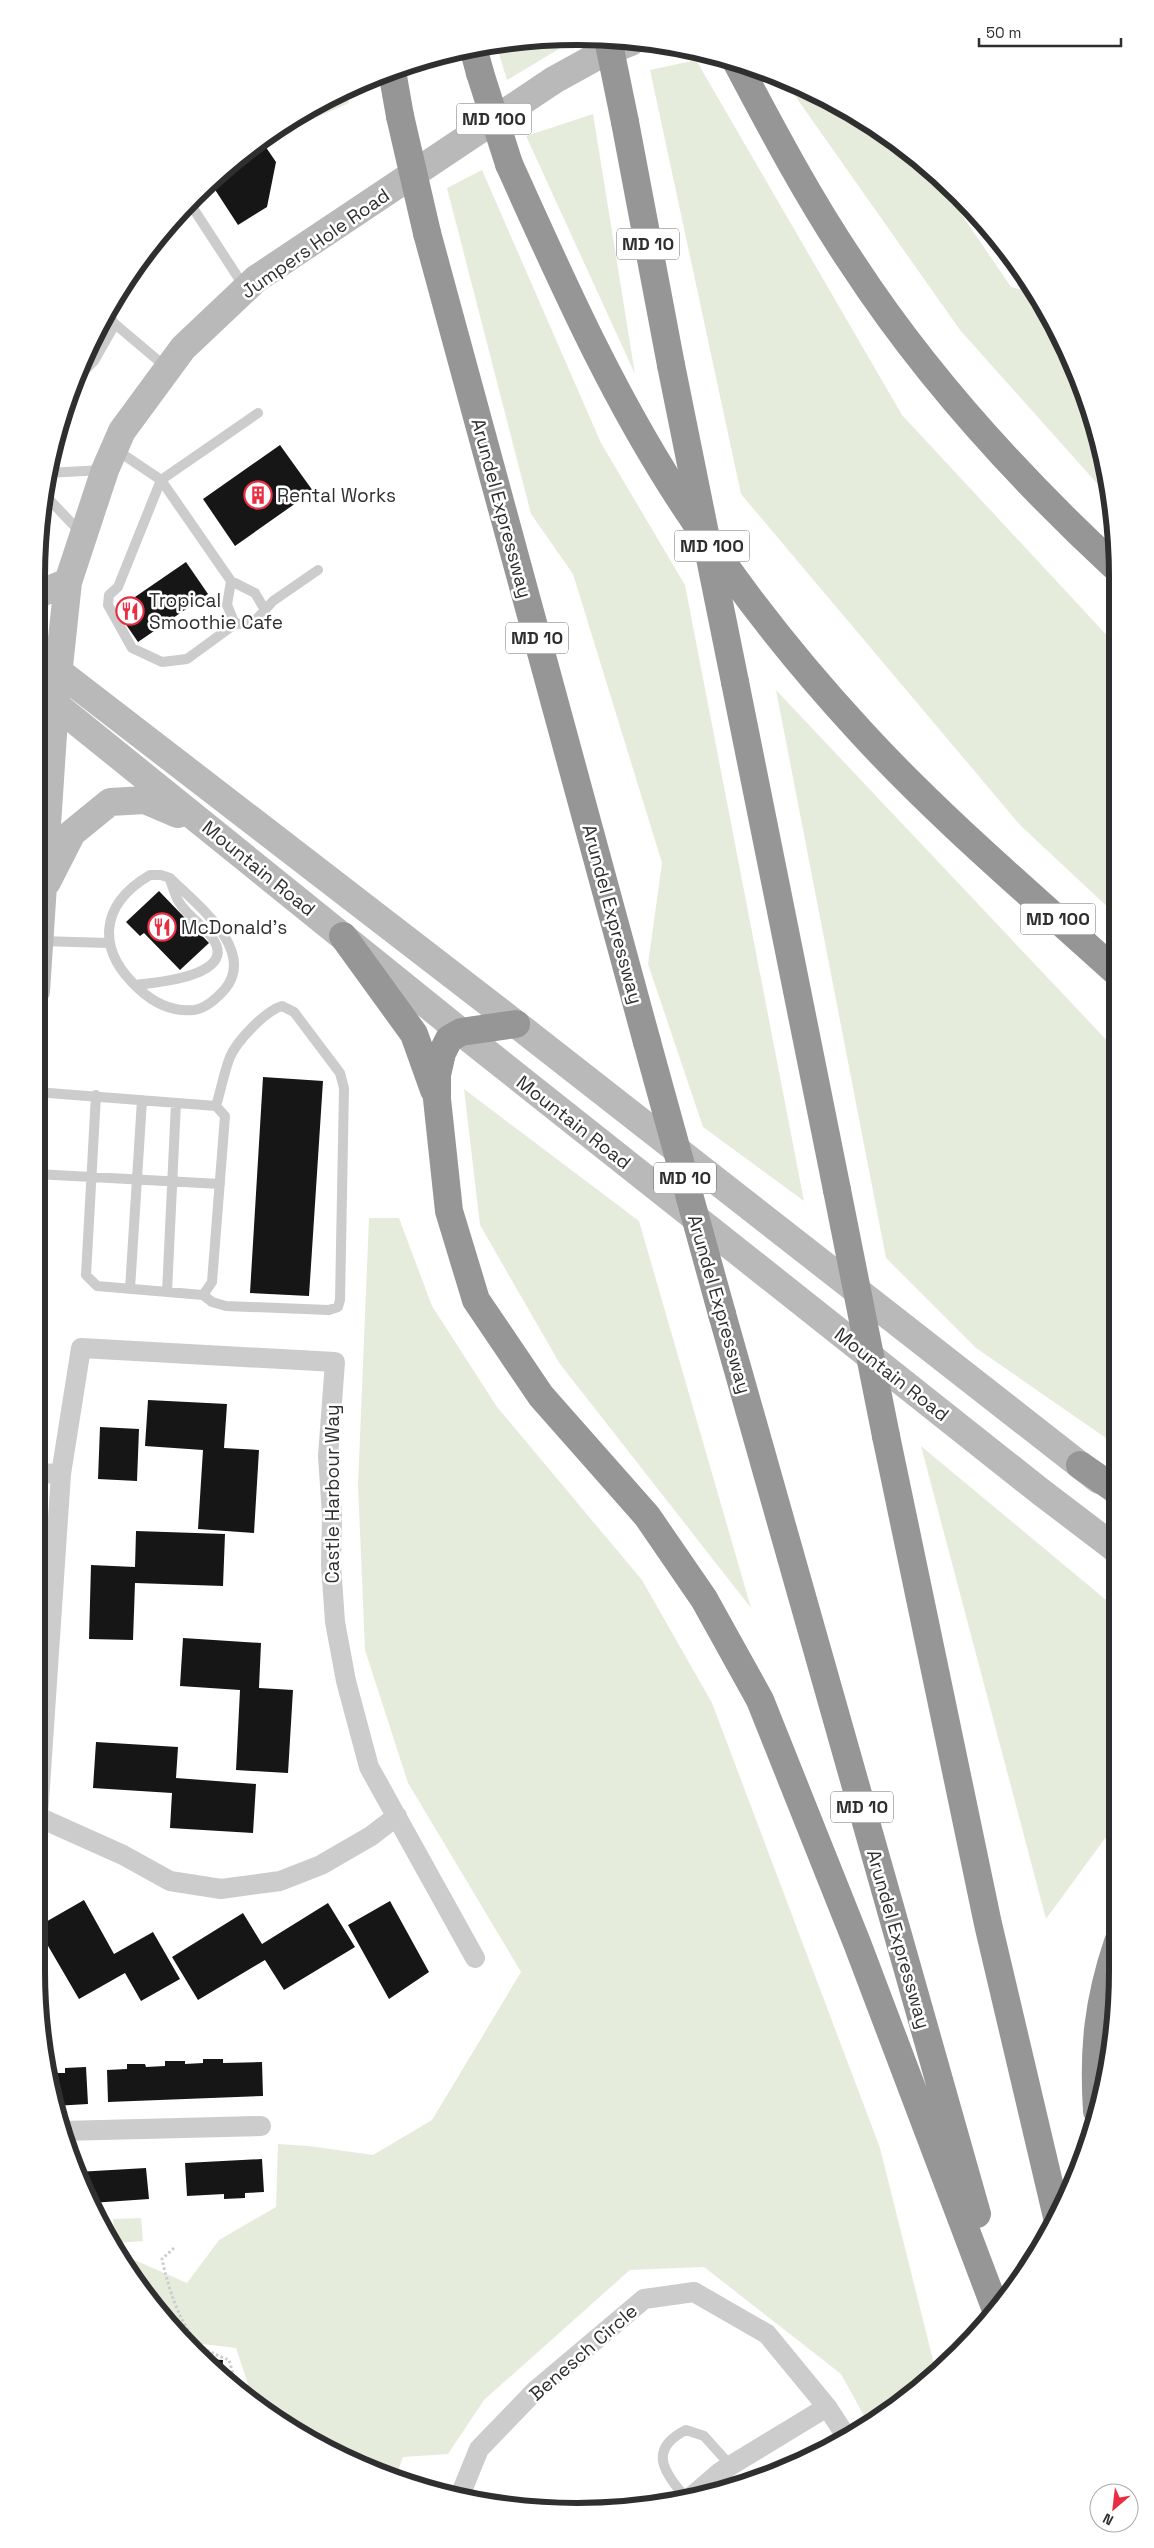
<svg xmlns="http://www.w3.org/2000/svg" width="1154" height="2548" font-family="'Space Grotesk',sans-serif">
<rect width="100%" height="100%" fill="#fff"/>
<path fill="#e6ecdc" d="M577 36 579 37 507 80 496 44Z
M696 60 902 415 1114 643V913L1020 825 741 494 650 70Z
M781 76 906 148 951 193 960 212 1011 287 1031 292 1076 370 1111 499 960 330Z
M347 90 349 103 309 121 302 114Z
M593 114 635 374 526 136Z
M482 170 601 443 685 585 804 1201 703 1127 648 964 662 863 573 574 531 514 447 188Z
M776 690 1115 1049 1116 1445 976 1348 886 1258Z
M464 1089 639 1221 751 1608 560 1364 480 1225Z
M369 1218H399L432 1306 497 1407 642 1580 712 1703 880 2148 936 2372 906 2400 869 2425 841 2374 704 2267 630 2270 484 2400 448 2454 403 2457 395 2479 306 2439 254 2402 236 2348 185 2342 170 2327 113 2248 130 2258 187 2283 219 2240 276 2207 278 2144 309 2146 373 2155 432 2120 521 1972 408 1783 365 1650 358 1485Z
M921 1446 1117 1609V1822L1046 1919Z
M141 2218 143 2241 116 2243 113 2219Z"/>
<path fill="#161616" d="M261 140 276 162 267 207 238 225 210 182Z
M996 238 1006 248 1008 251H996Z
M280 445 313 491 235 546 203 499Z
M186 562 208 594 138 642 116 610Z
M159 891 209 943 180 970 144 933 140 936 126 922Z
M263 1077 323 1081 309 1296 250 1293Z
M148 1400 227 1404 224 1448 259 1450 254 1533 198 1529 203 1450 145 1446Z
M100 1427 139 1429 137 1481 98 1479Z
M136 1531 225 1534 223 1586 135 1583 133 1640 89 1639 91 1565 135 1567Z
M183 1638 261 1643 259 1688 293 1690 288 1773 236 1770 240 1690 180 1686Z
M96 1742 178 1747 176 1778 256 1784 253 1833 170 1828 172 1793 93 1788Z
M84 1900 114 1954 153 1932 180 1979 141 2001 125 1973 79 1999 37 1927Z
M390 1901 429 1972 389 1999 348 1925Z
M328 1903 355 1947 284 1990 265 1960 198 2000 172 1957 243 1913 262 1944Z
M203 2059H223V2063L262 2062 263 2096 108 2102 107 2070 127 2069V2064H145L146 2067 165 2066V2061H185V2064L203 2063Z
M86 2067 88 2104 54 2106 46 2073H65V2068Z
M262 2159 264 2192 245 2193V2198L224 2199V2194L187 2196 185 2163Z
M146 2168 149 2199 91 2203 77 2172Z
M202 2359 223 2360 222 2379Z"/>
<g fill="none" stroke-linecap="round" stroke-linejoin="round">
<path stroke="#ccc" stroke-width="3" stroke-dasharray="2.5 2.5" stroke-linecap="butt" d="M174 2248 162 2259C168 2287 181 2331 204 2348 211 2353 221 2357 229 2360L235 2381 234 2387"/>
<path stroke="#ccc" stroke-width="10" d="M189 202 245 288
M107 314 115 324
M85 356 94 361
M74 381 94 361 115 324 167 368
M115 449 161 480 118 587 109 595 108 605 132 648 162 662 187 659 235 624 253 623 273 601 318 570
M46 473 104 470
M44 494 82 534
M231 581 161 480 258 413
M235 624 227 605 231 581 255 593 265 610
M150 875H161L170 878C196 904 257 950 225 989 217 998 207 1008 194 1010 173 1012 154 1003 139 989 96 950 99 905 150 875Z
M40 941 109 943
M135 985C155 983 238 976 213 939 204 925 187 916 179 902 175 896 173 887 170 880
M36 1092 216 1106 225 1116 212 1282 203 1295 97 1286 86 1275 96 1095
M36 1174 220 1184
M130 1289 142 1100
M167 1292 176 1103
M203 1295 212 1302 226 1306 329 1310 338 1307 340 1300 344 1088 340 1073 294 1012 282 1006C265 1011 237 1041 230 1057 224 1072 221 1090 216 1106
M686 2498C663 2472 648 2449 686 2430L704 2436 731 2466"/>
<path stroke="#ccc" stroke-width="20" d="M36 1473 61 1474
M36 1816 123 1855 170 1881 221 1889 280 1881 321 1865 371 1836 397 1816
M38 1816 61 1474 81 1348 335 1362 328 1456 332 1515 331 1565 335 1622 346 1681 369 1767 475 1958
M61 2131 261 2126
M691 2497 720 2472 827 2407
M459 2498 479 2449 535 2391 644 2299 694 2292 767 2334 827 2407 848 2439"/>
<path stroke="#b9b9b9" stroke-width="28" d="M36 595 68 582
M36 654 516 1024 1099 1480
M36 689 461 1032 1041 1492 1116 1549
M47 882 72 833 110 802 145 800 178 814
M36 991 55 704 68 582 105 470 122 431 183 348 256 279 554 80 603 53 631 42"/>
<path stroke="#969696" stroke-width="28" d="M473 47 480 73
M737 63C773 131 809 199 852 263 925 375 1015 474 1113 565
M392 71 400 116
M625 122 671 365
M509 164C563 284 616 404 690 514 740 591 799 665 861 732 939 817 1029 893 1115 971
M427 233 647 1042
M735 682 837 1190
M343 936 414 1034 434 1090
M516 1024 461 1032 449 1039 442 1053 437 1075V1099L449 1211 476 1300 541 1396 647 1516 704 1599 760 1700 857 1943 996 2310
M722 1314 977 2214
M886 1436 988 1924 1057 2217
M1080 1465 1116 1490
M1097 2111C1093 2049 1098 2001 1118 1942"/>
<path stroke="#969696" stroke-width="28" d="M608 39 625 122
M480 73 509 164
M400 116 427 233
M671 365 735 682
M647 1042 722 1314
M837 1190 886 1436"/>
</g>
<defs>
<g id="building-ring" transform="scale(1.4375)"><circle r="9.5" fill="#fff" stroke="#e92e44" stroke-width="1.5"/><path d="M-4-6H4V6H1V3H-1V6H-4ZM-2.5-4.3h1.7v1.8h-1.7ZM.8-4.3h1.7v1.8H.8ZM-2.5-1h1.7V.8h-1.7ZM.8-1h1.7V.8H.8Z" fill="#e92e44"/></g>
<g id="restaurant-ring" transform="scale(1.4375)"><circle r="9.5" fill="#fff" stroke="#e92e44" stroke-width="1.5"/><path d="M-5-6h1v4h1v-4h1v4h1v-4h1v5L-1.5 .5V6h-2V.5L-5-1ZM5-6V6H3V1.5H1.5Q1.5-4 5-6Z" fill="#e92e44"/></g>
</defs>
<g fill-rule="evenodd">
<use href="#building-ring" x="258" y="495"/>
<use href="#restaurant-ring" x="130" y="611"/>
<use href="#restaurant-ring" x="162" y="927"/>
</g>
<g text-anchor="middle" stroke-width="5" stroke-linejoin="round" paint-order="stroke">
<g fill="#fff" stroke="#6d6d6d" stroke-width="1">
<rect x="456.5" y="103.5" width="75" height="31" rx="4"/>
<rect x="617" y="228.5" width="62" height="31" rx="4"/>
<rect x="674.5" y="530.5" width="75" height="31" rx="4"/>
<rect x="506" y="622.5" width="62" height="31" rx="4"/>
<rect x="1020.5" y="903.5" width="75" height="31" rx="4"/>
<rect x="654" y="1162.5" width="62" height="31" rx="4"/>
<rect x="831" y="1791.5" width="62" height="31" rx="4"/>
</g>
<g font-size="18" font-weight="bold" fill="#2f2f2f">
<text x="494" y="125">MD 100</text>
<text x="648" y="250">MD 10</text>
<text x="712" y="552">MD 100</text>
<text x="537" y="644">MD 10</text>
<text x="1058" y="925">MD 100</text>
<text x="685" y="1184">MD 10</text>
<text x="862" y="1813">MD 10</text>
</g>
<g font-size="19" fill="#2f2f2f" stroke="#fff">
<text transform="translate(315 243) rotate(-35)" y="7">Jumpers Hole Road</text>
<text transform="translate(502 508) rotate(75)" y="7">Arundel Expressway</text>
<text transform="translate(259 868) rotate(39)" y="7">Mountain Road</text>
<text transform="translate(613 914) rotate(75)" y="7">Arundel Expressway</text>
<text transform="translate(574 1122) rotate(38)" y="7">Mountain Road</text>
<text transform="translate(720 1304) rotate(74)" y="7">Arundel Expressway</text>
<text transform="translate(892 1374) rotate(38)" y="7">Mountain Road</text>
<text transform="translate(332 1494) rotate(-90)" y="7">Castle Harbour Way</text>
<text transform="translate(899 1939) rotate(74)" y="7">Arundel Expressway</text>
<text transform="translate(583 2352) rotate(-41)" y="7">Benesch Circle</text>
</g>
<g font-size="19" fill="#2f2f2f" stroke="#fff" text-anchor="start">
<text x="277" y="502">Rental Works</text>
<text x="149" y="607">Tropical<tspan x="149" dy="22">Smoothie Cafe</tspan></text>
<text x="181" y="934">McDonald's</text>
</g>
</g>
<path d="M0 0H1154V2548H0ZM577 45H577A532 532 0 0 1 1109 577V1971A532 532 0 0 1 577 2503H577A532 532 0 0 1 45 1971V577A532 532 0 0 1 577 45Z" fill="#fff" fill-rule="evenodd"/>
<path fill="none" stroke="#2f2f2f" stroke-width="6" d="M577 45H577A532 532 0 0 1 1109 577V1971A532 532 0 0 1 577 2503H577A532 532 0 0 1 45 1971V577A532 532 0 0 1 577 45Z"/>
<g transform="translate(1114 2508) rotate(208)"><circle r="24" fill="#ffffff" stroke="#acacac"/>
<path d="M0-4L9 19L0 12L-9 19Z" fill="#e92e44"/>
<text y="-8" font-size="14" font-weight="bold" text-anchor="middle" fill="#2f2f2f">N</text>
</g>
<path d="M979 38v8h142v-8" fill="none" stroke="#2f2f2f" stroke-width="2.5"/>
<text x="986" y="38" font-size="15" fill="#2f2f2f" stroke="#ffffff" stroke-width="4" paint-order="stroke">50 m</text>
</svg>
